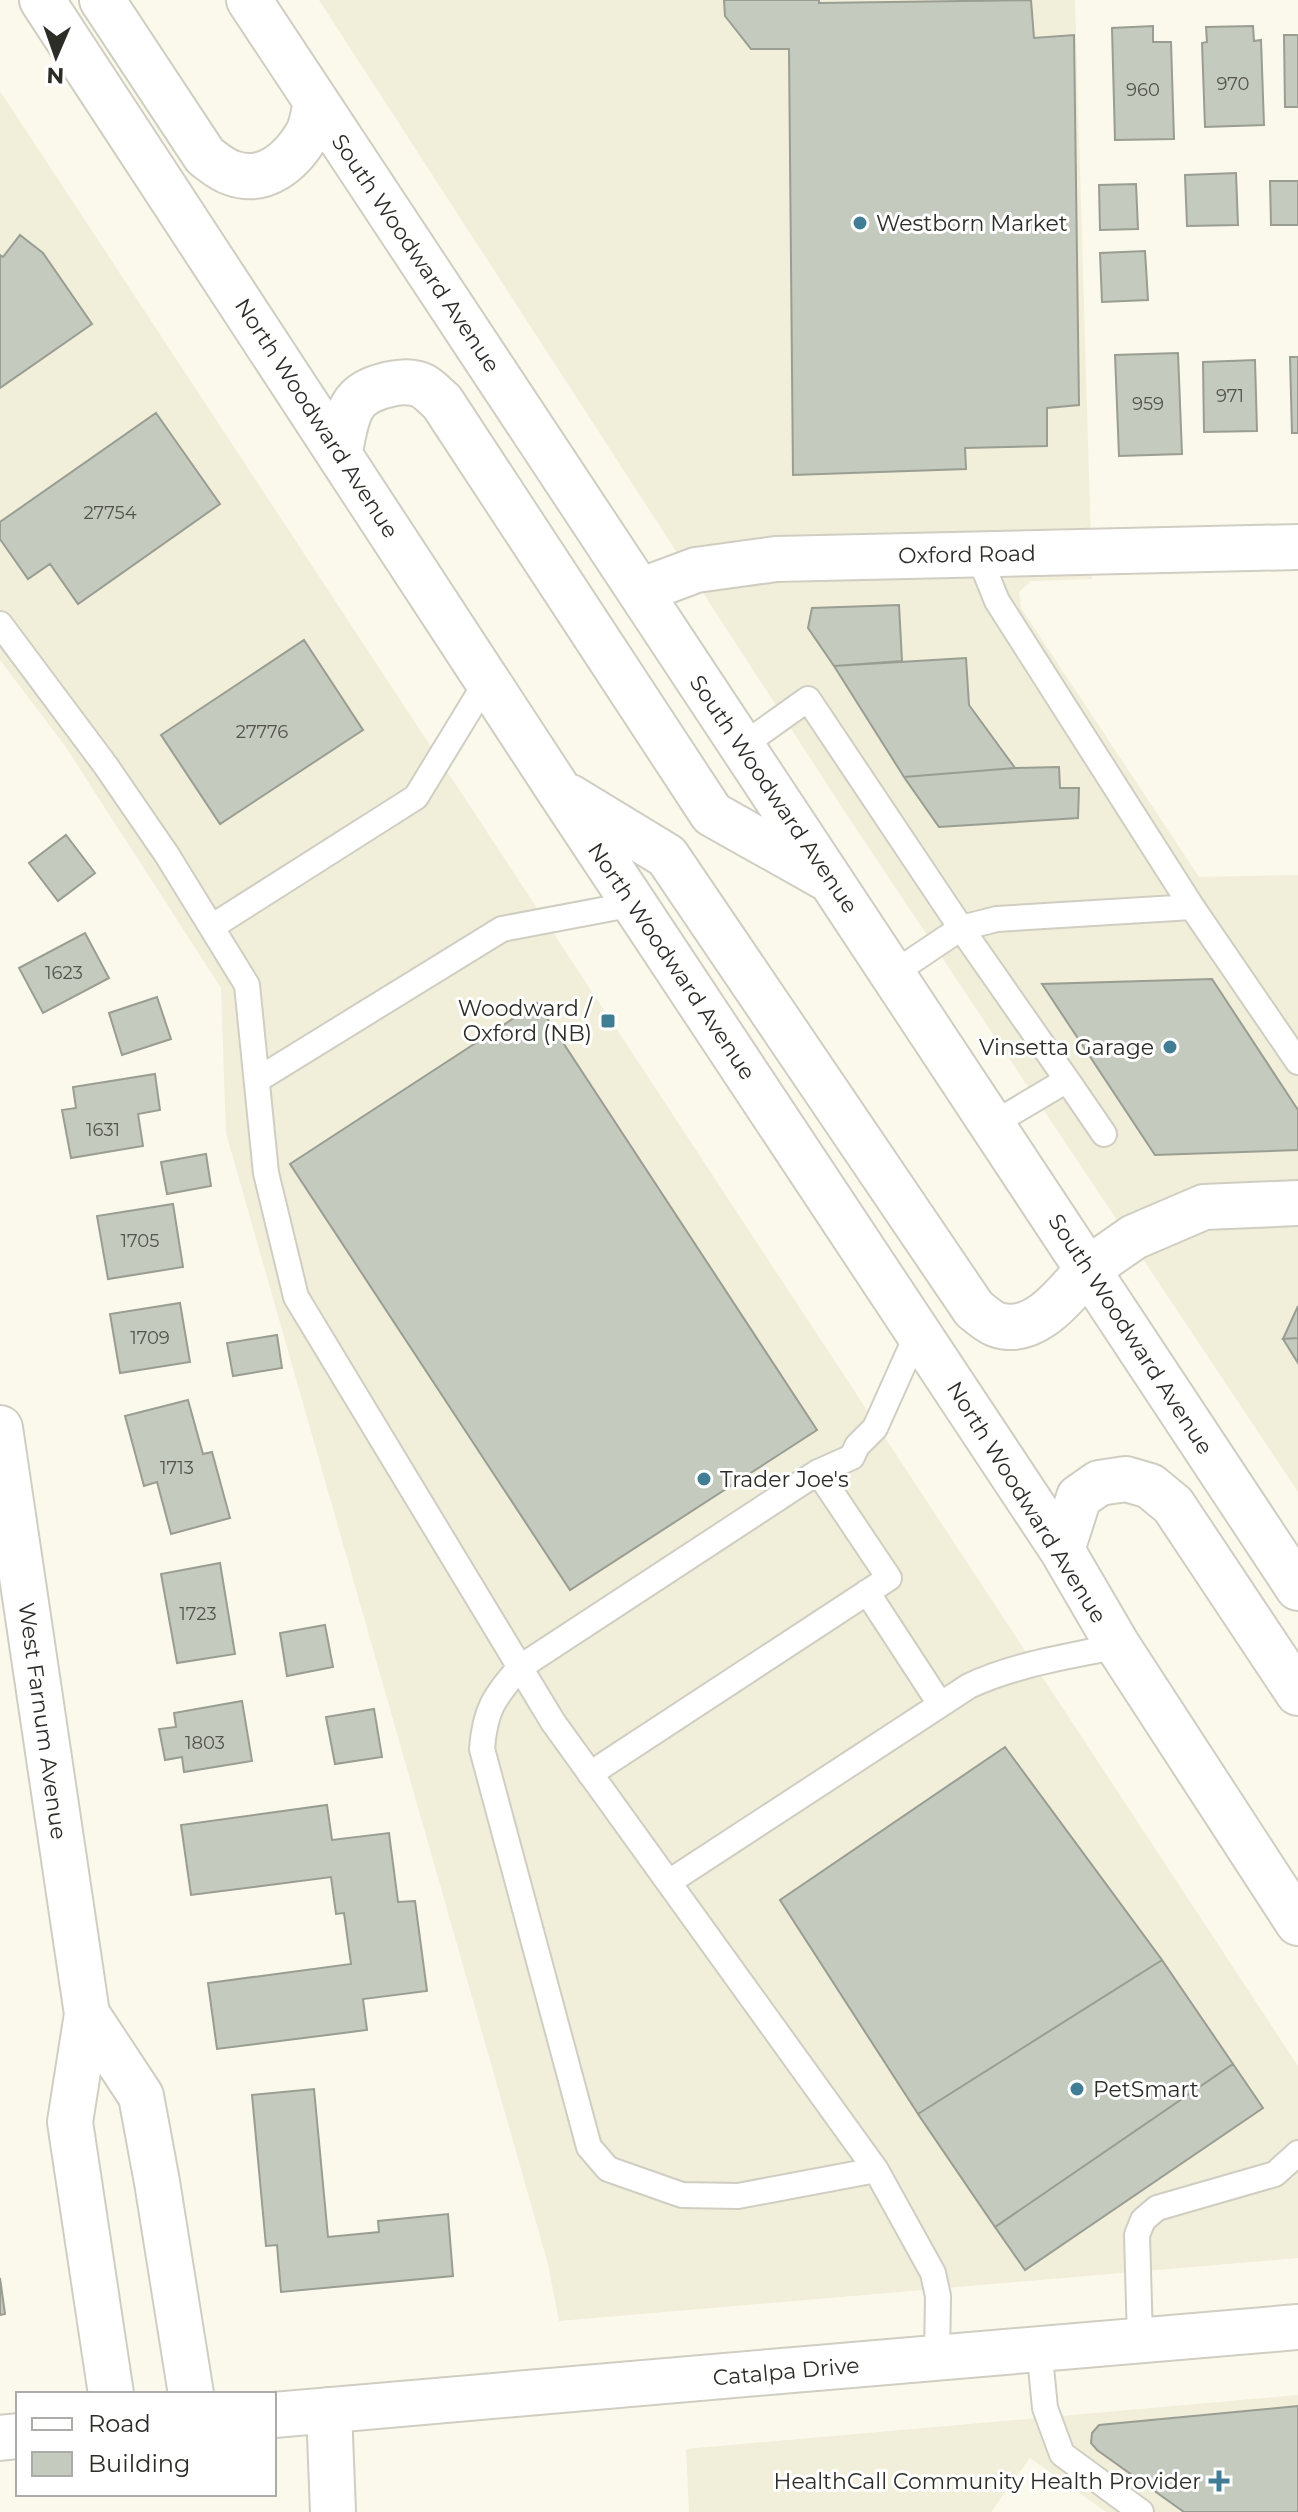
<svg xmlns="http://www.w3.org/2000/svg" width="1298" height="2512" font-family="Montserrat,sans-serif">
<rect width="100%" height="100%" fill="#fbf9ec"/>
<path fill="#f1eeda" d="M319 0H1075L1092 579 1031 581 1019 592 1021 608 1199 877 1298 875V1492L845 812Z
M0 91 1298 2066V2258L559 2321 548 2264 226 1133 221 988 65 746 0 660Z
M1298 2395V2512H1106L1030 2458 991 2512H689L686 2449Z"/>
<path fill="#c5cabe" stroke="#999d92" stroke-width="2" d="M724 0H819V3L1031 0 1034 38 1074 35 1079 405 1047 408V446L965 448 966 469 793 475 789 49H751L725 16Z
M1153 26V42H1171L1174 139 1115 140 1112 28Z
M1253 26 1254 41 1261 40 1264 125 1205 127 1202 43 1207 42 1206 27Z
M1284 35H1298V107H1285Z
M1236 173 1238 225 1187 226 1185 175Z
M1270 181H1298V225H1271Z
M1136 184 1138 229 1100 230 1099 185Z
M20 235 43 253 92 324 0 388V255L3 257Z
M1145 251 1148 300 1102 302 1100 253Z
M1178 353 1182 454 1119 456 1115 355Z
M1290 357H1298V433H1292Z
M1255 360 1257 431 1204 432 1203 362Z
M156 413 220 504 78 604 50 564 28 579 0 539V522Z
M899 605 902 661 834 666 808 628 812 608Z
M304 640 363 730 220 824 161 735Z
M966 658 969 705 1015 768 904 777 834 666Z
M1059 767 1060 788H1079L1078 818 939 827 904 777 1015 768Z
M66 835 95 873 58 901 29 863Z
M85 933 109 978 43 1013 19 968Z
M1212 979 1298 1110V1150L1155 1155 1042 984Z
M157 997 171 1039 122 1055 109 1013Z
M537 1003 817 1430 570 1590 290 1164Z
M155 1074 160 1110 138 1114 143 1146 71 1158 62 1110 76 1108 73 1087Z
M206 1154 211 1186 167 1194 161 1162Z
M173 1204 183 1267 108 1279 97 1216Z
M180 1303 190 1362 120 1373 110 1314Z
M1298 1306V1338L1283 1339Z
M277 1335 282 1368 233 1376 227 1343Z
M1298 1338V1363L1283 1339Z
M188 1400 203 1454 212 1452 230 1518 171 1534 157 1482 144 1486 125 1416Z
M220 1563 235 1654 177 1663 161 1574Z
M325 1625 333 1667 287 1676 280 1633Z
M242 1701 252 1761 184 1772 182 1757 165 1760 159 1729 176 1727 174 1713Z
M374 1709 382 1757 335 1764 326 1717Z
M1005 1747 1162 1960 918 2114 780 1900Z
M327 1805 332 1840 389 1833 398 1902 415 1901 427 1991 363 1999 367 2030 217 2049 208 1983 351 1964 344 1913 336 1914 331 1877 191 1895 181 1825Z
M1162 1960 1233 2064 995 2227 918 2114Z
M1233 2064 1263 2108 1025 2270 995 2227Z
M314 2089 328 2237 379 2232 378 2221 448 2214 453 2276 281 2292 277 2245 266 2246 252 2095Z
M0 2278 5 2314 0 2315Z
M1298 2406V2512H1184L1097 2450 1091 2443 1092 2433 1099 2425Z"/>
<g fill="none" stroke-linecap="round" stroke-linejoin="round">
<g stroke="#d0cec2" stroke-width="28">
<path id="service" d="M978 554 997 601 1192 907 1298 1062
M0 624 106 766 167 855 247 985 266 1173 296 1297 553 1722 876 2170 933 2273 938 2296 937 2357
M742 746 808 699 961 928 1067 1080 993 1124
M213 926 416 797 488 679
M894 973 961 928 997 919 1192 907
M257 1080 502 929 634 904
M1067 1080 1104 1134
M867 1592 940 1704
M590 1774 889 1578 818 1472
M669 1882 969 1686C1016 1664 1067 1657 1118 1646
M876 2170 738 2196 682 2195 608 2169 589 2147 482 1749C485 1709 494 1698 519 1668L818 1472 852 1457 857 1446 875 1428 918 1332
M1140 2339 1137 2235 1143 2220 1157 2208 1275 2174 1298 2153
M1039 2347 1045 2408 1062 2454 1141 2512"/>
</g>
<g stroke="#d0cec2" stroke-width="48">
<path id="minor" d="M640 591 696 570 776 559 1298 547
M1088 1269 1134 1237 1204 1207 1298 1203
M0 1428 87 2014 70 2122 111 2394
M87 2014 141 2096 157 2182 191 2394
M329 2410 333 2512"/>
</g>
<g stroke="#d0cec2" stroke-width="48">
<path id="tertiary" d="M274 2415C616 2387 956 2354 1298 2327
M0 2438 18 2436"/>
</g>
<g stroke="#d0cec2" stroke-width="48">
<path id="primary" d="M42 0 558 789 1062 1550 1118 1646 1298 1923
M102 0 205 156C213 162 222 170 232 173 265 185 292 161 308 133 312 124 314 112 316 102
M249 0 1298 1588
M340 452C343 436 346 411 358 399 371 386 407 377 423 386 430 390 436 397 442 402L712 814 826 878
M570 797 667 856 974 1309C980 1314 988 1321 995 1324 1034 1339 1066 1294 1088 1269
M1062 1550 1079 1497 1099 1483 1126 1479 1150 1486 1173 1505 1298 1693"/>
</g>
<use href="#service" stroke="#fff" stroke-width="24"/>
<use href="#minor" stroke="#fff" stroke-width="44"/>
<use href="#tertiary" stroke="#fff" stroke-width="44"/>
<use href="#primary" stroke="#fff" stroke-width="44"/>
</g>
<g fill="#417e95" stroke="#fff" stroke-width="3">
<circle cx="860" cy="223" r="8"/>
<rect x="600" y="1013" width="16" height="16" rx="4"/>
<circle cx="1170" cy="1047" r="8"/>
<circle cx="704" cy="1479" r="8"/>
<circle cx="1077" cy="2089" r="8"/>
<path d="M1215 2469h8v8h8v8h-8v8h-8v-8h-8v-8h8z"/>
</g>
<g text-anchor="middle" stroke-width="6" stroke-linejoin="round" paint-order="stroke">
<g font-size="18" fill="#53544e">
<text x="1233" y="90">970</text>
<text x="1143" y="96">960</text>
<text x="1230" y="402">971</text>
<text x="1148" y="410">959</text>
<text x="110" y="519">27754</text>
<text x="262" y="738">27776</text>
<text x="64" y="979">1623</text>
<text x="103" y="1136">1631</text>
<text x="140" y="1247">1705</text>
<text x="150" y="1344">1709</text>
<text x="177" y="1474">1713</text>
<text x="198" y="1620">1723</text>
<text x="205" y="1749">1803</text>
</g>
<g font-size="22" fill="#2d2d28" stroke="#fff" text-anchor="start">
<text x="876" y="231">Westborn Market</text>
<text x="592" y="1016" text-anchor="end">Woodward /<tspan x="592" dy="25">Oxford (NB)</tspan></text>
<text x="1154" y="1055" text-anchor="end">Vinsetta Garage</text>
<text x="720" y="1487">Trader Joe's</text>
<text x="1093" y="2097">PetSmart</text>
<text x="1201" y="2489" text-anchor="end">HealthCall Community Health Provider</text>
</g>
<g font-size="22" fill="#2d2d28" stroke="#fff">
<text transform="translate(416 253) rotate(56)" y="8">South Woodward Avenue</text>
<text transform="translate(317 418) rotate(57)" y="8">North Woodward Avenue</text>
<text transform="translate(967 554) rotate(-1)" y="8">Oxford Road</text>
<text transform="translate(774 794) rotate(56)" y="8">South Woodward Avenue</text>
<text transform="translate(672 961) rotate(56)" y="8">North Woodward Avenue</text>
<text transform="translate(1131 1334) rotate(57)" y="8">South Woodward Avenue</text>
<text transform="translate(1027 1502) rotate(58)" y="8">North Woodward Avenue</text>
<text transform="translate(43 1721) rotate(82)" y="8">West Farnum Avenue</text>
<text transform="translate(786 2371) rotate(-5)" y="8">Catalpa Drive</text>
</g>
</g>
<rect x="16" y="2392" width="260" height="104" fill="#ffffff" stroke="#ababa9" stroke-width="2"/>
<rect x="32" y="2418" width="40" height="12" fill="#ffffff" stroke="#ababa9" stroke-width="2"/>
<text x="88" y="2432" font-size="24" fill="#2d2d28">Road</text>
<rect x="32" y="2452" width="40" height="24" fill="#c5cabe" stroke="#ababa9" stroke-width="2"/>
<text x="88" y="2472" font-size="24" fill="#2d2d28">Building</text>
<g transform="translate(56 56) rotate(182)" stroke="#ffffff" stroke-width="6" paint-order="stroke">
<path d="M0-6L14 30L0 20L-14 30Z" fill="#2d2d28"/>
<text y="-12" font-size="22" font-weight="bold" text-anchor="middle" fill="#2d2d28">N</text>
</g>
</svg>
